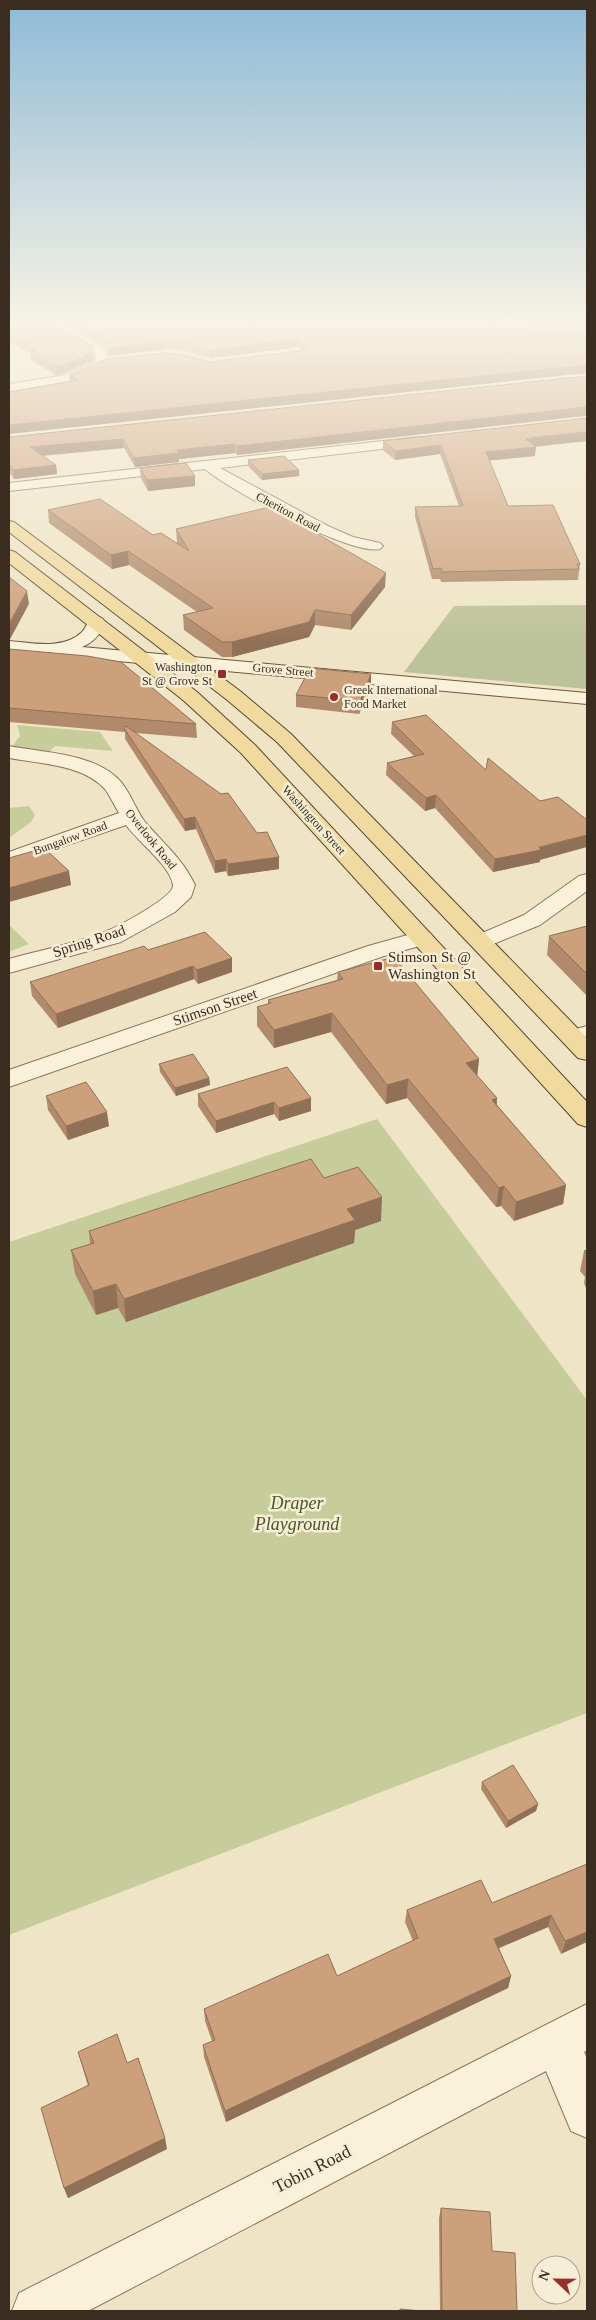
<svg xmlns="http://www.w3.org/2000/svg" width="596" height="2320" font-family="Georgia,serif">
<rect width="100%" height="100%" fill="#efe4c6"/>
<path fill="#c6cd9a" d="M17 725 100 732 113 751 55 746 47 754 10 749 20 736Z
M29 806 35 815 31 822 9 838V808Z
M9 925 29 944 9 952Z
M377 1119 587 1400V1713L9 1935V1242Z"/>
<path fill="#bcc299" d="M587 605V689L404 672 454 606Z"/>
<g fill="none" stroke-linecap="round" stroke-linejoin="round">
<g stroke="#8b765c" stroke-width="2">
<path id="service" d="M587 1026V1036L571 1041 565 1040 562 1036 565 1032Z"/>
</g>
<g stroke="#8b765c" stroke-width="2">
<path id="minor" d="M56 325 81 335 105 350 108 362 106 365 73 381 9 392V384L65 375 96 361 95 353 73 339 55 332 9 337V331Z
M419 437 424 438 426 441 424 444 220 468 328 526 353 537 380 543 383 546 380 549C352 556 229 490 205 469L9 491V483Z
M9 746C44 753 96 753 121 782 131 794 136 810 145 822 163 843 183 859 195 885L191 897 175 912 121 942 9 973V959C39 950 76 944 105 932 117 927 175 897 173 885 170 865 138 842 126 825L9 865V852L119 813C114 805 110 796 105 789 82 764 40 764 9 758Z
M587 874V891L540 925 481 949 473 947 469 942 473 937 524 915 579 876Z
M587 2004V2050L584 2052 587 2058V2138L571 2131 546 2071 88 2311H12L19 2293Z"/>
</g>
<g stroke="#8b765c" stroke-width="2">
<path id="tertiary" d="M422 931 430 933 434 938 430 943 384 956 9 1087V1070L368 946Z"/>
</g>
<g stroke="#6d573f" stroke-width="2">
<path id="secondary" d="M96 617 102 618 105 622C101 634 94 642 82 647L587 693V704L9 651V641C32 643 64 650 82 632 86 628 87 623 90 618Z"/>
</g>
<g stroke="#594430" stroke-width="2">
<path id="primary" d="M9 521 14 522 240 691 291 734 587 1038V1060L578 1058 277 742 226 699 9 532Z
M9 550 15 552 197 692 255 745 587 1102V1127L578 1124 241 753 183 700 9 563Z"/>
</g>
<use href="#service" fill="#f9f1da" fill-rule="evenodd"/>
<use href="#minor" fill="#f9f1da" fill-rule="evenodd"/>
<use href="#tertiary" fill="#f9f1da" fill-rule="evenodd"/>
<use href="#secondary" fill="#f9f1da" fill-rule="evenodd"/>
<use href="#primary" fill="#f1da9f" fill-rule="evenodd"/>
</g>
<path fill="#b08a6b" d="M9 320H231L246 322 478 320 9 434V392L70 381 69 375 210 362 299 351 301 349 299 347 210 358 183 350 166 349 109 356 106 348 82 333 57 323 9 330Z
M490 320H587V331V330L530 328Z
M9 331 94 360 64 373 56 375 31 360V354L9 340Z
M587 376V416L237 455 235 453 179 459V462L135 467 124 448 42 455 56 465 57 474 14 479 9 472V437Z
M587 418V441L535 447V456L489 460 508 506 580 564 578 580 441 582 440 579H432L415 517V507L459 506 440 454 395 460 383 450V441Z
M248 460 299 476 262 480 248 466Z
M140 468 195 486 148 491 141 478Z
M48 510 153 535 177 544 176 529 385 587 351 630 315 625 309 637 232 657H222L184 630 183 615 197 612 129 565 112 569 49 523Z
M9 649 196 724 197 738 135 733 279 869 228 876 226 871 215 873 196 829 185 831 125 739V732L9 722Z
M371 686 359 714 296 707V695Z
M392 722 540 860V862L493 872 435 808 425 811 386 775 387 763 414 756 391 734Z
M587 926V996L547 955 549 936Z
M148 950 232 958V972L198 984 194 979 58 1028 32 996 30 982Z
M338 972 479 1059 477 1076 497 1098V1105L566 1185 563 1204 514 1221 501 1206 496 1207 407 1098 386 1104 331 1032 274 1048 257 1026V1007L268 1004V1000L337 980Z
M159 1064 209 1078 210 1085 176 1096 160 1072Z
M198 1094 311 1098V1111L279 1121 274 1114 216 1133 198 1106Z
M46 1096 109 1126 68 1140 48 1110Z
M324 1178 381 1221 355 1230 354 1243 126 1322 118 1308 96 1315 75 1274 71 1250 90 1244 89 1231Z
M587 1250V1291L584 1283 585 1277 580 1271 584 1251Z
M482 1782 538 1804 536 1811 506 1828 481 1789Z
M587 1864 561 1954 548 1927 499 1948 511 1976 508 1988 226 2122 204 2057 203 2045 212 2041 205 2021 204 2009 337 1976 413 1941 405 1922 407 1910 492 1903Z
M78 2052 127 2063 167 2149 68 2198 64 2188 88 2086Z
M441 2208 492 2251 517 2311H440L439 2218Z"/>
<path fill="#907057" d="M20 320H56L57 323 9 330V322Z
M299 339V347L210 358V350Z
M166 341V349L109 356V348Z
M93 352 94 360 64 373 56 375 55 366Z
M587 365V373L9 434V425Z
M587 407V415L237 455V446Z
M587 432V441L544 445 526 448V439L545 436Z
M123 439 124 448 31 457 30 447Z
M235 444V453L179 459V462L135 467 134 458 177 450Z
M441 445 440 454 395 460 396 451Z
M536 447 535 456 485 461 486 452Z
M56 465 57 474 14 479 13 470Z
M299 470V476L262 480V474Z
M195 476V486L148 491 147 480Z
M128 551 129 565 112 569 111 555Z
M386 573 385 587 351 630V615Z
M27 591 29 604 9 641V624Z
M315 610V625L309 637 232 657V642Z
M371 674V686L359 714 360 701Z
M436 795 435 808 425 811 426 798Z
M195 817 196 829 185 831 184 819Z
M587 835V847L540 860V862L493 872 495 859Z
M279 857V869L228 876V864Z
M226 859V871L215 873V861Z
M69 871 71 885 9 902V888Z
M232 958V972L198 984 197 970Z
M193 966 194 979 58 1028 56 1014Z
M332 1013 331 1032 274 1048V1030Z
M479 1059 477 1078 466 1063Z
M209 1078 210 1085 176 1096 175 1088Z
M408 1079 407 1098 386 1104 387 1085Z
M311 1098V1111L279 1121V1108Z
M497 1098 495 1117 492 1100Z
M274 1102V1114L216 1133V1121Z
M107 1112 109 1126 68 1140 66 1126Z
M566 1185 563 1204 514 1221 516 1202Z
M504 1186 501 1206 496 1207 499 1188Z
M382 1197 381 1221 355 1230 354 1243 126 1322 124 1299 347 1209Z
M116 1284 118 1308 96 1315 93 1291Z
M538 1804 536 1811 506 1828 508 1821Z
M551 1915 548 1927 492 1951 494 1939Z
M587 1932V1942L561 1954 565 1941Z
M511 1976 508 1988 226 2122 225 2111Z
M165 2138 167 2149 68 2198 64 2188Z"/>
<path fill="#cda07c" stroke="#907057" d="M9 320H20L9 322Z
M68 320H231L246 322 275 320H478L531 330 587 332V365L9 425V392L78 380 69 375 105 359 166 353 180 354 210 362 299 351 307 346 299 339 210 350 182 342 166 341 109 348 105 340 81 326Z
M530 320H587V322L531 320Z
M54 326 71 333 93 346V352L64 365 55 366 31 352 37 351 9 332V331Z
M587 376V407L237 446 235 444 177 450 178 453 134 458 123 439 30 447 56 465 13 470 9 464V437Z
M587 418V432L545 436 526 439 536 447 486 452 508 506 553 505 580 564H577L579 569 442 572 441 568 433 569 415 507 463 506 441 445 396 451 383 441Z
M284 456 299 470 262 474 248 460Z
M186 463 195 476 147 480 140 468Z
M100 499 153 535 161 533 189 551 176 529 270 507 386 573 351 615 315 610 309 622 232 642H222L183 615 213 608 128 551 111 555 48 510Z
M9 577 27 591 9 624Z
M9 649 87 656 121 662 196 724 9 708Z
M310 668 371 674 360 701 296 695Z
M426 715 486 770 488 758 540 801 558 797 587 820V835L539 847 541 850 495 859 436 795 426 798 387 763 424 754 392 722Z
M126 726 221 794 228 793 257 833 267 832 279 857 228 864 226 859 215 861 195 817 184 819 124 728Z
M44 848 69 871 9 888V858Z
M587 926V974L549 936Z
M205 932 232 958 197 970 193 966 56 1014 30 982 144 946 148 950Z
M394 957 479 1059 466 1063 497 1098 492 1100 566 1185 516 1202 504 1186 499 1188 408 1079 387 1085 332 1013 274 1030 257 1007 271 1003 268 1000 343 979 338 972Z
M193 1054 209 1078 175 1088 159 1064Z
M287 1067 311 1098 279 1108 274 1102 216 1121 198 1094Z
M86 1082 107 1112 66 1126 46 1096Z
M311 1159 324 1178 358 1167 382 1197 347 1209 355 1220 124 1299 116 1284 93 1291 71 1250 94 1243 89 1231Z
M587 1250V1255L584 1251Z
M513 1765 538 1804 508 1821 482 1782Z
M587 1864V1932L565 1941 551 1915 494 1939 511 1976 225 2111 203 2045 215 2040 204 2009 328 1954 337 1976 418 1938 407 1910 481 1880 492 1903Z
M117 2034 127 2063 138 2058 165 2138 64 2188 41 2108 89 2085 78 2052Z
M441 2208 490 2212 492 2251 515 2253 517 2311H442Z
M400 2309 422 2311H400Z"/>
<linearGradient id="sky" x2="0" y2="1"><stop stop-color="#8ebad6"/><stop offset="0.5" stop-color="#f8f3e5"/><stop offset="1" stop-color="#f8f3e5" stop-opacity="0"/></linearGradient>
<rect width="596" height="645" fill="url(#sky)"/>
<g fill="#9a2d2b" stroke="#f6eed6" stroke-width="2">
<rect x="217" y="669" width="10" height="10" rx="2.5"/>
<circle cx="334" cy="697" r="5"/>
<rect x="373" y="961" width="10" height="10" rx="2.5"/>
</g>
<g text-anchor="middle" stroke-width="5" stroke-linejoin="round" paint-order="stroke">
<g font-size="12" fill="#3b2d1f" stroke="#f6eed6">
<text transform="translate(288 512) rotate(28)" y="4">Cheriton Road</text>
<text transform="translate(283 670) rotate(5)" y="4">Grove Street</text>
<text transform="translate(314 820) rotate(48)" y="4">Washington Street</text>
<text transform="translate(70 838) rotate(-20)" y="4">Bungalow Road</text>
<text transform="translate(151 839) rotate(51)" y="4">Overlook Road</text>
</g>
<g font-size="12" fill="#3b2d1f" stroke="#f6eed6" text-anchor="end">
<text x="212" y="671">Washington<tspan x="212" dy="14">St @ Grove St</tspan></text>
<text x="344" y="694" text-anchor="start">Greek International<tspan x="344" dy="14">Food Market</tspan></text>
</g>
<g font-size="15" fill="#3b2d1f" stroke="#f6eed6">
<text transform="translate(89 941) rotate(-18)" y="5">Spring Road</text>
<text transform="translate(215 1007) rotate(-19)" y="5">Stimson Street</text>
</g>
<g font-size="15" fill="#3b2d1f" stroke="#f6eed6" text-anchor="start">
<text x="388" y="962">Stimson St @<tspan x="388" dy="17">Washington St</tspan></text>
</g>
<g font-size="18" font-style="italic" fill="#4a5726" stroke="#f6eed6">
<text x="297" y="1509">Draper<tspan x="297" dy="21">Playground</tspan></text>
</g>
<g font-size="18" fill="#3b2d1f" stroke="#f6eed6">
<text transform="translate(312 2169) rotate(-27)" y="6">Tobin Road</text>
</g>
</g>
<rect width="596" height="2320" fill="none" stroke="#3b2d1f" stroke-width="20"/>
<g transform="translate(556 2280) rotate(292)"><circle r="24" fill="#f6eed6" stroke="#aba18d"/>
<path d="M0-4L9 19L0 12L-9 19Z" fill="#9a2d2b"/>
<text y="-8" font-size="14" font-weight="bold" text-anchor="middle" fill="#3b2d1f">N</text>
</g>
</svg>
